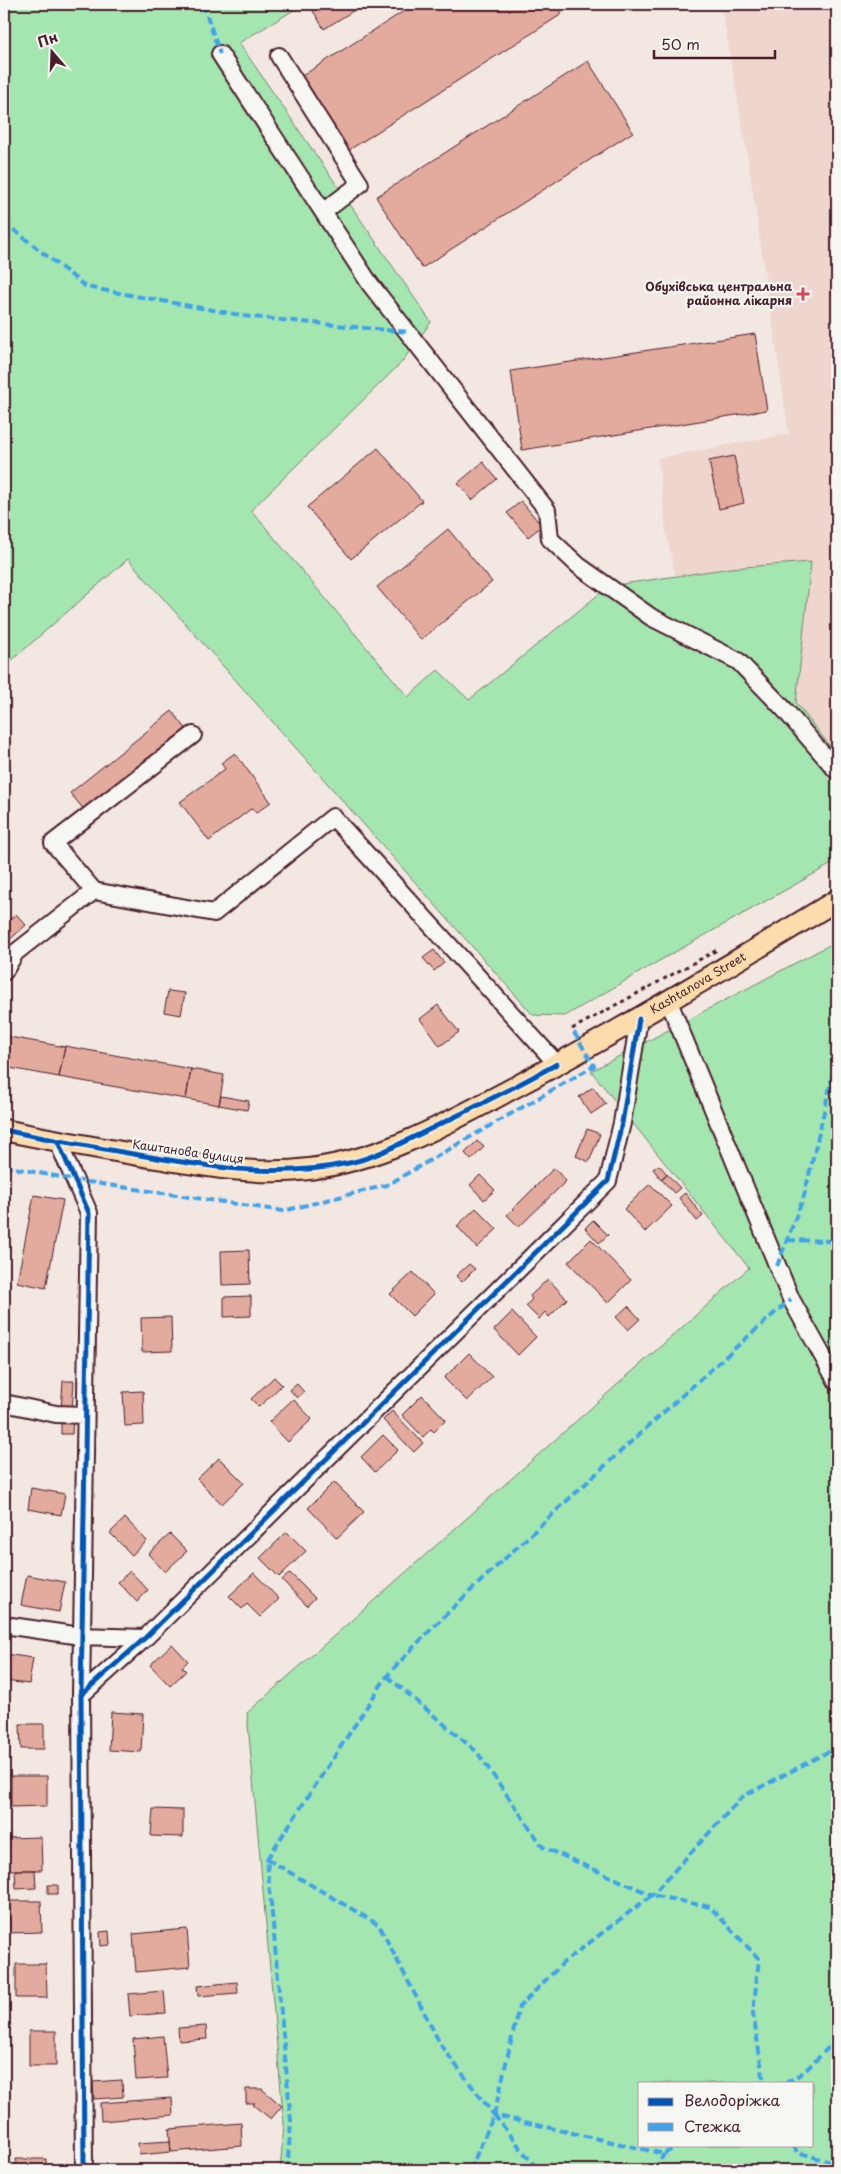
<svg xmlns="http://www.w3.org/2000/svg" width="841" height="2174" font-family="'Playpen Sans',sans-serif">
<rect width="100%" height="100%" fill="#f2e7e1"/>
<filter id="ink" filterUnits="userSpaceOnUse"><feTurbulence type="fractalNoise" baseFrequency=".02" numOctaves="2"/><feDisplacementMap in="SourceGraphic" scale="10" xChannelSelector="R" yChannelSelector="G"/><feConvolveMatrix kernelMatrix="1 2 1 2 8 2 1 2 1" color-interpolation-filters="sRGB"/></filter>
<g filter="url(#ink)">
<path fill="#eed5cd" d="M721 4H837V755L796 703 811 562 732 568 676 575 667 538 658 458 789 434 747 153Z"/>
<path fill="#a4e6b0" stroke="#77826e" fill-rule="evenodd" d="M4 4H304L239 43 431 322 401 363 251 510 408 697 438 670 469 700 609 586 731 568 811 562 796 703 837 755V861L659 961 565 1016 533 1015 128 559 4 667Z
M837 941V2170H280L284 2124 247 1713 749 1268 591 1071ZM640 2083H812V2145H640Z"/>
<path fill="#e3aa9e" stroke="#4a1f2b" d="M309 4H364L324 29Z
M415 4H556L562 14 349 150 302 76Z
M588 61 633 132 422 268 376 197Z
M755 334 767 410 522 450 511 371Z
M378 448 422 501 351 559 307 507Z
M734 456 744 503 719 509 709 461Z
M483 462 497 479 472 500 458 483Z
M521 501 542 526 528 537 507 513Z
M448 529 492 582 421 640 377 587Z
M172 711 188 731 86 812 70 793Z
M235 753 271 802 256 813 252 808 209 841 180 802 225 769 221 763Z
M16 914 26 925 5 944 4 925Z
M434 950 444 963 434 971 423 958Z
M168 991 185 993 181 1015 164 1012Z
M438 1005 459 1032 440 1046 420 1019Z
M4 1036 65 1047 59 1077 4 1067Z
M65 1046 191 1069 186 1099 59 1077Z
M191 1069 224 1075 219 1105 186 1099Z
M593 1087 606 1104 591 1114 579 1097Z
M221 1096 249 1101 247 1110 219 1105Z
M587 1129 600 1134 589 1162 576 1156Z
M477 1141 484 1147 471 1160 465 1153Z
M659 1165 667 1174 661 1179 653 1169Z
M554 1168 566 1181 519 1227 507 1215Z
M667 1174 680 1188 674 1193 661 1179Z
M480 1175 495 1190 484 1200 470 1185Z
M650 1184 672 1206 645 1232 624 1209Z
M685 1193 703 1216 697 1221 679 1198Z
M34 1195 63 1200 46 1288 17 1282Z
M476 1208 497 1229 477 1248 457 1226Z
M593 1220 608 1235 599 1243 585 1228Z
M591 1239 631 1280 608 1303 568 1262Z
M249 1250 250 1284 222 1285 221 1251Z
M469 1264 475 1269 462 1282 456 1276Z
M413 1272 434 1294 412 1316 390 1294Z
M548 1279 567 1299 549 1317 545 1312 539 1319 526 1306 532 1299 530 1296Z
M251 1296V1316L224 1317V1297Z
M628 1306 640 1319 628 1330 616 1317Z
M512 1312 536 1337 518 1355 494 1330Z
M171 1317 172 1351 142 1352 141 1318Z
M469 1353 492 1377 467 1401 444 1378Z
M274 1377 282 1385 259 1407 251 1399Z
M63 1381H74L72 1410H61Z
M297 1384 304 1392 297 1398 290 1390Z
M143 1391 144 1425 125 1426 123 1392Z
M422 1395 446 1420 434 1432 431 1429 423 1437 402 1415Z
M293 1399 312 1419 288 1442 269 1422Z
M392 1411 423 1443 414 1452 383 1420Z
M61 1419H73L72 1434H61Z
M383 1435 398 1450 375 1472 361 1457Z
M219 1458 244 1483 222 1504 197 1479Z
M334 1482 364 1512 337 1538 308 1508Z
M31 1488 65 1494 61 1515 28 1509Z
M125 1518 147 1541 132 1555 110 1533Z
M287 1532 306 1551 279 1577 260 1558Z
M170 1534 187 1551 165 1572 148 1554Z
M130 1571 148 1590 137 1602 118 1582Z
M254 1573 279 1599 260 1617 247 1604 242 1609 229 1596Z
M290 1573 315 1598 307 1606 282 1580Z
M27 1575 65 1582 59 1612 21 1605Z
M172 1644 188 1661 182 1667 186 1671 170 1686 150 1665Z
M5 1654 33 1658 29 1684 4 1681Z
M111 1712 143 1714 141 1752 109 1750Z
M20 1724H44V1749H21Z
M11 1776H47V1806L11 1807Z
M153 1809 183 1810V1837L151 1836Z
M41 1837 42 1870H6V1838Z
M15 1870H35L36 1888 16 1889Z
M48 1885H58V1894H48Z
M9 1901H41L42 1932 9 1933Z
M187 1929 190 1967 136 1972 133 1934Z
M109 1931 110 1945 101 1946 100 1932Z
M16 1964H46L47 1998H16Z
M237 1982 238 1993 198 1996 197 1986Z
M164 1991 166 2013 130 2016 128 1994Z
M206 2026 207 2039 179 2041 178 2028Z
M29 2031H56V2066H29Z
M163 2036 167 2078 136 2080 133 2039Z
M122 2080 123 2097 94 2099 93 2082Z
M246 2089H262L282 2106 271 2119 253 2105 255 2103H246Z
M172 2098 173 2115 101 2121 100 2103Z
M241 2123 242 2146 171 2152 169 2129Z
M170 2141 171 2152 139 2155 138 2143Z
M16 2159H46V2170H16Z
M191 2164 192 2170H128V2169Z"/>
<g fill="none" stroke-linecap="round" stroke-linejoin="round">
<g stroke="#4a1f2b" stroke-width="20">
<path id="minor" d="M220 54 370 284 547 510 550 539 579 566 651 617 738 661 784 709 837 771
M279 56 360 184 323 212
M193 735 53 843 94 891 214 913 333 817 557 1064
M4 972 15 953 94 891
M669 1002 791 1299 837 1382
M58 1142 89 1213 81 1695 84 2170
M4 1403 56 1414 85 1415
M4 1625 81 1636 145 1638
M81 1695 145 1638 608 1181 622 1123 639 1019"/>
</g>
<g stroke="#4a1f2b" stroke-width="24">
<g id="major">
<path id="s1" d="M4 1130C54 1141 105 1149 156 1158 207 1166 258 1176 309 1169 384 1160 453 1120 519 1085 627 1027 732 964 837 900"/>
</g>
</g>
<path stroke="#4a1f2b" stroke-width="3" stroke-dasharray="4 4" stroke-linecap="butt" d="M572 1029 719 949"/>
<use href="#minor" stroke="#f6f6f2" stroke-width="16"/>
<use href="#major" stroke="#fcdcac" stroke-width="20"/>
<path stroke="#40a2eb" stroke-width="4" stroke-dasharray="8 4" stroke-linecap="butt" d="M203 4 220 54
M4 222 86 287 251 317 408 332
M837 979V991
M4 1166 75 1180 283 1211 387 1185 594 1066 572 1029
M788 1240 837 1241
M777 1266 804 1196 837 1057
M387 1676 477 1752 543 1847 652 1895 742 1797 837 1747
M267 1859 379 1925 442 2047 494 2115 664 2154 679 2145
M786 2083 804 2072 837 2039
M494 2115 538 2170
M793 2145 797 2152 837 2164
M287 2170 291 2122 267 1859 387 1676C436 1621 491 1572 544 1522 625 1447 707 1372 791 1299
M470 2170 494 2115 519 2007 564 1962 652 1895 710 1907 759 1959 753 2013 764 2083
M655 2170 664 2154"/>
<g stroke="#f6f6f2" stroke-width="8">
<path id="cycleway" d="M4 1130C51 1140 98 1148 145 1156 215 1168 279 1178 349 1163 374 1158 399 1144 422 1133 468 1111 513 1088 557 1064
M58 1142 89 1213 81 1695 84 2170
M81 1695 145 1638 608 1181 622 1123 639 1019"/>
</g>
<use href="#cycleway" stroke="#0057b8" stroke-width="5"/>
</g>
</g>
<path fill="#d1495b" stroke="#f6f6f2" stroke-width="2" d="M800.5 286.5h5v5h5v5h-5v5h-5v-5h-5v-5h5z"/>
<g text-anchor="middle" stroke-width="4.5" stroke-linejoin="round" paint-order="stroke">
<g font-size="12" font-weight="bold" fill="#4a1f2b" stroke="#f6f6f2" text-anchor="end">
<text x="792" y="291">Обухівська центральна<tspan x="792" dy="14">районна лікарня</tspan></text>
</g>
<g font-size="12" fill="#4a1f2b" stroke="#f6f6f2">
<text dy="4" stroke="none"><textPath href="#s1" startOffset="742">Kashtanova Street</textPath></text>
<text transform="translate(188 1152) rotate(8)" y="4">Каштанова вулиця</text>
</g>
</g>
<rect width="841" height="2174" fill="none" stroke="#f6f6f2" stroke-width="20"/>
<rect x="10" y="10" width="821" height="2154" fill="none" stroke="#4a1f2b" stroke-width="2" filter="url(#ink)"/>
<rect x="638" y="2082" width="175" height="65" fill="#f6f6f2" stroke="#b1a0a2"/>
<rect x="648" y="2098" width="25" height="8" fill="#0057b8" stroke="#b1a0a2"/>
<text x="684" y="2106" font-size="15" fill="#4a1f2b">Велодоріжка</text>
<rect x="648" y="2123" width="25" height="8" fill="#40a2eb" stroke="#b1a0a2"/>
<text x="684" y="2132" font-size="15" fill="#4a1f2b">Стежка</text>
<g transform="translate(52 52) rotate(341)" stroke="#f6f6f2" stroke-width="4" paint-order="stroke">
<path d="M0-4L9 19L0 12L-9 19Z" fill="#4a1f2b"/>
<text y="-8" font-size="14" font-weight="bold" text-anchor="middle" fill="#4a1f2b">Пн</text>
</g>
<path d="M654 50v8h121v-8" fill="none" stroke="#4a1f2b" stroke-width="2.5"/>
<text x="661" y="50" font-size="15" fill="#4a1f2b" stroke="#f6f6f2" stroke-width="4" paint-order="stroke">50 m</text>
</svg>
